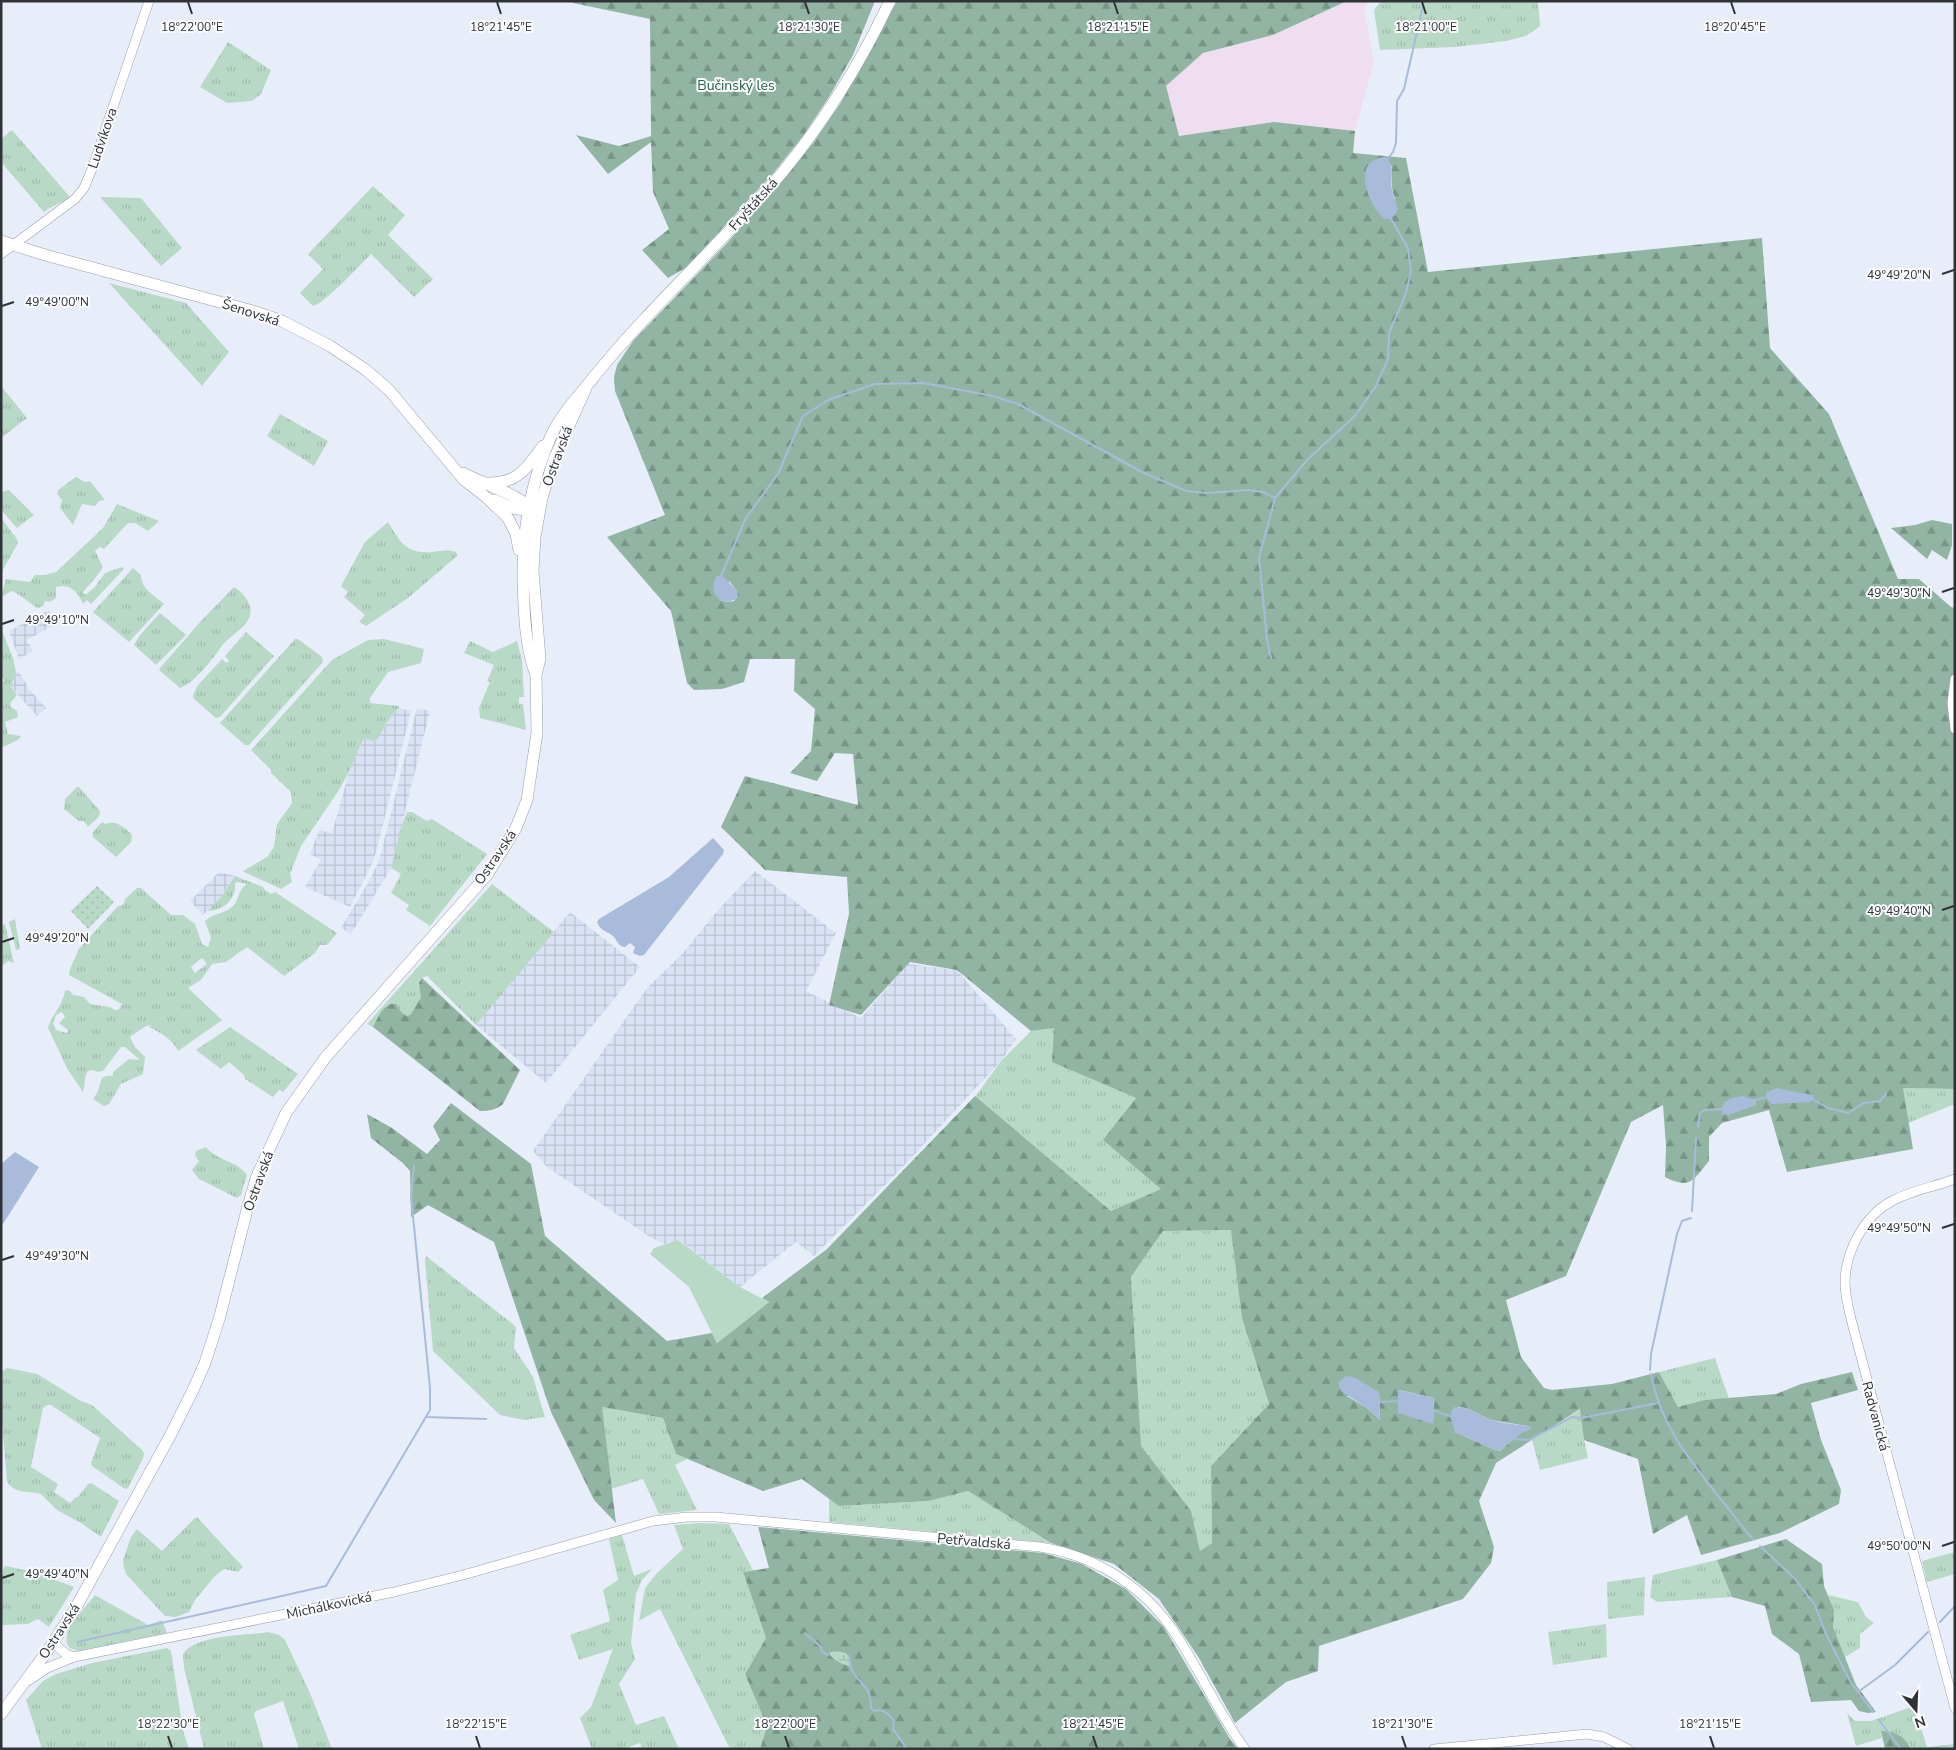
<svg xmlns="http://www.w3.org/2000/svg" width="1956" height="1750" font-family="'Nunito Sans',sans-serif">
<defs>
<pattern id="industrial-grid" width="8" height="8" patternUnits="userSpaceOnUse" patternTransform="scale(1.25)"><rect width="8" height="8" fill="#d9e2f4"/><path d="M0 4h8M4 0v8" fill="none" stroke="#bbc2d2"/></pattern>
<pattern id="grass-tufts" width="24" height="20" patternUnits="userSpaceOnUse" patternTransform="scale(1.25)"><rect width="24" height="20" fill="#b9d9c7"/><path d="M3 7l-1-3M5 7V3M7 7l1-3M15 17l-1-3M17 17v-4M19 17l1-3" fill="none" stroke="#9fbbac"/></pattern>
<pattern id="forest-firs" width="22" height="20" patternUnits="userSpaceOnUse" patternTransform="scale(1.25)"><rect width="22" height="20" fill="#91b5a2"/><path d="M5 1l3.5 6h-7zM16 11l3.5 6h-7z" fill="#779485"/></pattern>
<pattern id="wetland-marsh" width="20" height="14" patternUnits="userSpaceOnUse" patternTransform="scale(1.25)"><rect width="20" height="14" fill="#b9d9c7"/><path d="M1 5h8M5 5V1M11 12h8M15 12V8" fill="none" stroke="#9fbbac"/></pattern>
<pattern id="garden-dots" width="8" height="8" patternUnits="userSpaceOnUse" patternTransform="scale(1.25)"><rect width="8" height="8" fill="#b9d9c7"/><path d="M2 2h.1M6 6h.1" fill="none" stroke="#9fbbac" stroke-width="1.8" stroke-linecap="round"/></pattern>
</defs>
<rect width="100%" height="100%" fill="#e8eef9"/>
<path fill="url(#industrial-grid)" d="M49 610 57 623 27 640 33 651 19 659 9 631Z
M16 672H19L29 689 46 708 37 716 11 687Z
M399 708 411 711 377 849 372 864 350 907 305 887 321 860 310 854 319 830 332 833 351 765 362 742 364 739 374 741 377 740 389 719Z
M417 708 430 711 391 868 351 934 341 928 369 881 379 861Z
M755 871 836 933 806 991 861 1018 908 964 957 970 1016 1039 1001 1061 899 1171 814 1256 796 1242 740 1287 679 1240 665 1244 650 1237 547 1167 533 1151 647 988 682 954 718 910Z
M219 872 235 876 220 898 203 915 190 901Z
M570 912 640 967 546 1083 476 1025Z"/>
<path fill="#efdeef" d="M1347 1H1370L1364 8 1374 62 1355 131 1273 122 1179 136 1165 86 1203 53 1273 35Z"/>
<path fill="url(#grass-tufts)" fill-rule="evenodd" d="M1381 1H1538L1540 26 1526 36 1506 41 1455 47 1380 50 1374 10Z
M228 42 271 70 261 94 252 101 227 103 200 87Z
M12 130 70 197C62 204 52 205 44 212L1 162V139Z
M373 186 405 215 388 235 433 279 414 297 371 254C361 264 323 305 313 306L300 293 323 269 308 254Z
M100 197 141 198 182 248 161 266Z
M109 283 186 303 229 352 202 386Z
M1 386 27 418 1 438Z
M280 414 328 441 314 466 267 436Z
M76 477 85 482 90 481 105 500 99 501 95 506 82 504 73 525 60 508 62 500 57 494 58 490Z
M9 490 34 515 17 528 1 510V492Z
M117 504 159 521 148 531 135 523H128L104 549 100 547 95 551 103 567C97 577 90 584 83 592L85 595 94 588 105 573 122 567 124 569 91 604 87 600 83 604C78 592 70 583 56 587V598L50 602 45 601 43 606 38 608C28 603 22 595 12 591L1 597 6 579 30 582 35 575H45L56 572 103 528Z
M1 518 17 539 18 543 2 571Z
M388 522C400 542 406 554 432 552 440 551 448 549 456 552L457 556 408 598 366 626 359 622 365 615 344 597 348 592 341 586 365 542Z
M133 568 141 575C141 589 154 595 164 604L129 642 93 612Z
M234 587C243 592 253 604 250 615 247 628 229 636 221 647 213 659 194 683 180 688L159 670 160 668 201 621Z
M160 613 186 635 156 665 134 645 140 635Z
M1 628 13 658 16 672 11 687 17 695 11 702 10 706 17 711 18 717 5 722 8 734 21 736 18 740 1 748V689L4 680 1 676Z
M246 632 274 656 220 717 216 718 194 699 193 695 198 685 222 659 226 663 229 661 225 656Z
M295 639H298L322 657 323 662 249 745H245L220 723Z
M384 639 424 649 421 663 388 672 370 698V703L399 706V708L389 719 377 740 374 741 364 739 362 742 347 776 337 793 301 846 290 874 292 882 281 889 244 872 243 871 267 857 274 847 277 824 292 803 291 792 271 773V770L251 750 332 660 368 640Z
M470 641 493 652 517 641 522 660 524 697H519V704H523L526 730 480 718 479 708 490 682 487 681 494 665 464 653Z
M77 787H79L100 811C100 819 92 822 88 827L84 821H79L64 809 65 799Z
M407 812H412L427 821 432 819 487 854 430 926 406 910 409 905 391 893 401 874 391 868 401 827Z
M102 822 105 824C117 820 124 827 132 835L131 842 116 857 93 837V832Z
M235 876 263 887 265 890 271 894 275 892 337 933 327 945H320L315 953 284 976 247 947 226 962 212 964 201 980 188 988 222 1020 178 1051C172 1039 161 1033 149 1027L151 1025 146 1026 130 1037 135 1047 145 1057 143 1074 121 1084 109 1104 104 1106 93 1099 97 1093 102 1078 106 1076H113V1072L129 1059 140 1060 125 1047H121L103 1071 97 1072 94 1070 88 1071C83 1078 86 1084 83 1092L68 1070 48 1028C52 1014 63 1005 65 991L69 990 73 995 84 997 90 1004 110 1007 115 1010H118L122 1004 69 975C69 968 76 958 78 950L118 906 123 905 125 899 137 888H141L171 915H183L195 924 202 944 208 947 211 938 205 921C213 913 226 914 234 905 239 898 239 889 247 884L238 882 235 883C237 899 223 911 207 911L220 898ZM202 958 207 964 195 973 191 967ZM62 1012 65 1017 59 1023 68 1030 67 1033 56 1030 53 1023 56 1015Z
M492 884 554 932 476 1025 427 976 422 978 421 997 411 1014 407 1016 402 1013 396 1004 387 1005 373 1027 367 1024Z
M15 919 20 949 16 950 9 922Z
M5 924 14 963 8 961 1 967V926Z
M230 1027 298 1074 283 1092 279 1090 273 1097 245 1079 244 1075 229 1062 221 1069 196 1050Z
M1054 1028 1053 1062 1136 1098 1162 1189 1111 1211 975 1097 1001 1061 1031 1031Z
M1902 1088 1955 1089V1104L1908 1123Z
M206 1147C217 1161 238 1161 247 1175L241 1195 237 1198 199 1179 192 1170 199 1161 195 1156 196 1151Z
M1232 1230 1242 1318 1269 1404 1211 1466 1212 1543 1200 1552 1190 1511 1140 1446 1131 1277 1163 1231Z
M426 1256 514 1325 516 1328 514 1348 533 1377 545 1417 524 1420 500 1415 433 1351 425 1261Z
M1715 1358 1729 1399 1704 1400 1678 1407 1659 1372Z
M7 1368 37 1374 81 1401 92 1405 142 1450 144 1453 143 1458 128 1488 125 1489 92 1466 91 1463 100 1438 51 1405H47L43 1408 31 1467 58 1484 54 1492 70 1503 76 1497H78L88 1484 91 1483 119 1501 101 1537 81 1523 57 1510 41 1494C29 1491 15 1494 7 1482L1 1409V1372Z
M601 1407 663 1418 676 1454 687 1459 675 1465 697 1510 659 1514 643 1479 611 1489Z
M1581 1409 1584 1440 1588 1458 1540 1470 1532 1440Z
M968 1491 1051 1543 829 1522V1498L840 1506 929 1501Z
M197 1517 243 1567 238 1572 224 1569 214 1577 195 1600 189 1612 176 1617 165 1616 126 1574 124 1568 123 1560 131 1537 137 1529 162 1551 195 1518Z
M702 1523 729 1524 753 1570 743 1572 766 1638 745 1674 767 1726 760 1749H730L660 1609 639 1621 645 1588 657 1573 683 1549 674 1525Z
M622 1535 634 1576 652 1569 642 1580 636 1594 631 1643 635 1659 619 1684 636 1725 664 1716 679 1749H642L640 1743 623 1749H592L580 1718 591 1707 613 1649 579 1660 570 1635 610 1621 603 1590 618 1580 609 1539Z
M1955 1552V1574L1927 1582 1922 1561Z
M1717 1560 1732 1597 1657 1602 1650 1597 1653 1575Z
M6 1566 33 1572 74 1587 49 1627 38 1619 28 1624 3 1625C0 1611 0 1580 4 1567Z
M1645 1577 1644 1615 1608 1619 1607 1582Z
M95 1595 148 1625 162 1620 167 1633 80 1651C46 1647 85 1608 95 1595Z
M1828 1595 1858 1602 1866 1617 1874 1623 1860 1634V1648L1845 1657 1832 1627 1834 1610Z
M1606 1624 1607 1657 1553 1665 1548 1632Z
M268 1632 279 1635 285 1640 310 1693 332 1749H299L283 1701 256 1711 254 1714 264 1749H204L184 1668 183 1654C196 1634 246 1636 268 1632Z
M167 1648 171 1651 183 1731 189 1749H42L26 1700 43 1681 56 1674 92 1663Z
M1914 1706 1927 1747 1955 1744V1749H1911L1909 1744 1881 1732 1882 1738 1856 1746 1847 1713 1855 1721H1871Z"/>
<path fill="url(#forest-firs)" fill-rule="evenodd" d="M573 1H875L853 55 829 97 803 136 775 171 687 267 668 278 642 250 669 229 653 192 651 142 608 174 576 135 619 146 651 136 650 19 573 3Z
M897 1H1347L1273 35 1203 53 1166 86 1179 136 1274 122 1355 131 1353 153 1406 158 1428 272 1762 238 1770 348 1829 414 1898 579H1919L1951 607 1955 608V1089L1903 1088 1913 1149 1787 1172 1769 1110 1722 1123 1709 1137V1161C1693 1180 1691 1190 1665 1177L1666 1146 1663 1105 1631 1122 1566 1276 1506 1300 1521 1357 1544 1388 1552 1390 1612 1384 1659 1372 1678 1407 1704 1400 1776 1394 1801 1384 1852 1372 1858 1390 1811 1403 1821 1440 1841 1490 1839 1504 1780 1533 1701 1555 1687 1515 1653 1534 1638 1459 1584 1440 1580 1409 1496 1463 1479 1501 1494 1547 1491 1563 1463 1599 1319 1646 1318 1671 1286 1682 1235 1723 1199 1658 1159 1599 1114 1564 1051 1543 968 1491 929 1501 839 1506 802 1479 763 1491 676 1454 663 1418 602 1407 616 1523 594 1500 551 1412 494 1242 428 1205 411 1217 410 1171 404 1164 371 1138 367 1114 392 1128 427 1154 440 1140 433 1126 451 1103 531 1164 545 1236 667 1341 712 1333 717 1343 769 1302 762 1298 827 1249 975 1096 1111 1211 1161 1189 1103 1140 1136 1098 1052 1062 1054 1028 1031 1031 957 970 910 962 861 1015 829 1005 849 914 847 877 765 870 721 827 745 776 858 805 853 754 835 753 817 781 790 773 811 751 815 709 794 691 795 659H750L744 682 722 689 694 690 687 683 671 611 607 537 665 515 615 391 614 377 617 365 633 341 728 242 784 179 813 143 840 104ZM1368 165 1392 166C1392 179 1390 188 1396 200ZM729 581 737 591 734 601 727 602 720 600ZM1231 1230 1242 1318 1269 1404 1211 1466 1212 1543 1200 1551 1191 1511 1141 1446 1131 1277 1163 1231ZM1399 1390 1434 1398 1433 1423ZM1379 1392 1380 1420 1367 1408 1347 1396ZM1458 1407 1466 1408 1491 1420 1528 1426 1531 1428 1518 1435 1500 1451 1493 1449 1455 1432Z
M1932 520 1952 524V545L1947 560 1932 550 1927 559 1891 528 1915 525Z
M422 978 520 1070 503 1104C496 1110 489 1111 480 1111L373 1027C378 1018 384 1001 396 1004L402 1013 407 1016 411 1014 421 997 419 983Z
M758 1527 1043 1553 1082 1564 1126 1589 1164 1627 1230 1739 1238 1749H760L767 1726 745 1674 766 1638 743 1572 769 1568Z
M1786 1539 1822 1564 1824 1586 1834 1610 1833 1627 1856 1685 1876 1712 1868 1713 1859 1711 1851 1700 1811 1702 1799 1654 1772 1634 1765 1606 1732 1597 1717 1560Z
M1881 1731C1894 1731 1905 1736 1911 1749H1885Z"/>
<path fill="url(#wetland-marsh)" d="M833 1651C847 1653 848 1651 851 1666 845 1666 831 1659 829 1653Z"/>
<path fill="#b9d9c7" d="M678 1240 740 1287 769 1302 717 1343 689 1287 650 1254 654 1248Z"/>
<path fill="url(#garden-dots)" d="M97 886 114 902 88 929 71 911Z"/>
<path fill="#a9bbda" d="M1385 157C1397 165 1389 178 1392 189 1393 196 1396 202 1398 209 1395 217 1392 219 1384 219 1368 204 1350 160 1385 157Z
M717 576 724 577 737 591 738 597C722 611 706 591 717 576Z
M713 838 724 850 723 854 644 955 640 956 633 953 635 947 630 943 625 947C617 946 618 941 613 936 607 931 600 931 597 922L599 919 669 877Z
M1776 1088 1813 1095 1814 1099 1810 1102 1771 1104 1766 1097 1767 1092Z
M1742 1096 1756 1100V1105L1729 1115 1722 1114C1720 1100 1731 1098 1742 1096Z
M15 1152 39 1167 3 1224 1 1223V1164Z
M1345 1376 1354 1377 1379 1392 1380 1420 1367 1408 1341 1391 1338 1383Z
M1398 1390 1434 1398 1433 1424 1398 1413Z
M1454 1407 1466 1408 1491 1420 1505 1423 1528 1426 1532 1428 1518 1435 1500 1451 1493 1449 1455 1432 1450 1415Z"/>
<g fill="none" stroke-linecap="round" stroke-linejoin="round">
<path stroke="#a9bbda" stroke-width="2" d="M1386 161 1393 152 1396 143 1397 101 1404 89 1424 1
M721 576 746 518 778 474 803 416 828 400 875 384 923 383 993 396 1018 404 1142 472 1186 491 1206 493 1248 490 1263 492 1275 498 1308 459 1355 416 1376 386 1388 359 1389 333 1405 296 1411 272 1408 248 1390 217
M1271 658 1267 639 1259 557 1275 499
M1812 1099 1828 1108 1848 1113 1864 1103 1880 1101 1886 1094
M1755 1100 1768 1097
M1698 1127 1700 1113 1705 1110 1722 1109
M1692 1211 1696 1138
M1650 1370 1651 1354 1677 1234 1682 1221 1691 1218
M1651 1374C1660 1424 1688 1458 1719 1497 1731 1511 1741 1526 1753 1539
M1380 1402 1400 1401
M1433 1410 1452 1417
M427 1417 486 1419
M1511 1439 1529 1440 1572 1417 1581 1418 1658 1403
M1760 1546 1794 1578 1815 1605 1825 1632 1850 1681 1873 1712
M1940 1622 1955 1606
M805 1633 821 1647 822 1652 828 1655
M77 1642 326 1586 430 1410V1388L411 1196 414 1166
M849 1656C850 1662 850 1670 855 1675 865 1688 871 1689 871 1708L874 1711C883 1708 889 1714 894 1721L893 1729 907 1749
M1858 1692 1895 1665 1928 1632
M1879 1720 1901 1749"/>
<g stroke="#989ea8" stroke-width="10">
<path id="minor" d="M1 254 75 199 84 188 92 169 149 1
M1955 679 1952 703 1955 729
M1955 1179C1934 1187 1912 1190 1892 1201 1865 1215 1846 1250 1845 1281 1845 1294 1848 1307 1851 1319L1955 1708
M53 1643 66 1654 74 1657
M28 1681 47 1668 74 1657 394 1592 463 1575 653 1521 687 1517H716L1040 1547C1092 1555 1139 1583 1170 1626 1198 1665 1216 1710 1245 1749
M1434 1749 1587 1734 1604 1737 1628 1749"/>
</g>
<g stroke="#989ea8" stroke-width="12">
<path id="major" d="M1 241 45 255 253 311 282 321 330 346 366 370 389 390 464 480 486 497 508 518 516 534 519 550
M463 473C478 482 526 497 531 510
M485 483C518 484 525 470 543 446
M495 500C506 505 522 515 533 506
M536 675C525 648 524 611 523 581 522 531 531 482 551 436 561 414 579 396 593 378 651 306 721 244 781 174 824 122 861 62 890 1
M1 1714 48 1650 75 1609 171 1434 193 1390 205 1363 220 1316 248 1206 257 1176 286 1113 325 1058 487 875 516 828 527 800 537 733 536 675 540 659 533 571 535 537 542 498 554 459 586 388"/>
</g>
<use href="#minor" stroke="#fff" stroke-width="9"/>
<use href="#major" stroke="#fff" stroke-width="11"/>
</g>
<path fill="none" stroke="#303237" stroke-width="2" d="M188 2 192 14M497 2 501 14M805 2 809 14M1114 2 1118 14M1422 2 1426 14M1731 2 1735 14M1942 274 1954 270M2 306 14 302M1942 592 1954 588M2 624 14 620M1942 910 1954 906M2 942 14 938M1942 1228 1954 1224M2 1260 14 1256M1942 1546 1954 1542M2 1578 14 1574M168 1736 172 1748M476 1736 480 1748M785 1736 789 1748M1093 1736 1097 1748M1402 1736 1406 1748M1710 1736 1714 1748"/>
<g text-anchor="middle" stroke-width="4" stroke-linejoin="round" paint-order="stroke">
<g font-size="14" fill="#246146" stroke="#fafbfd">
<text x="736" y="90">Bučinský les</text>
</g>
<g font-size="14" fill="#303237" stroke="#fafbfd">
<text transform="translate(102 138) rotate(-71)" y="5">Ludvíkova</text>
<text transform="translate(753 204) rotate(-48)" y="5">Fryštátská</text>
<text transform="translate(251 312) rotate(18)" y="5">Šenovská</text>
<text transform="translate(557 456) rotate(-70)" y="5">Ostravská</text>
<text transform="translate(495 857) rotate(-56)" y="5">Ostravská</text>
<text transform="translate(258 1181) rotate(-70)" y="5">Ostravská</text>
<text transform="translate(1876 1416) rotate(75)" y="5">Radvanická</text>
<text transform="translate(974 1541) rotate(5)" y="5">Petřvaldská</text>
<text transform="translate(329 1605) rotate(-12)" y="5">Michálkovická</text>
<text transform="translate(59 1631) rotate(-57)" y="5">Ostravská</text>
</g>
</g>
<g font-size="12" text-anchor="middle" fill="#303237" stroke="#fafbfd" stroke-width="4" stroke-linejoin="round" paint-order="stroke">
<text x="1735" y="31">18°20'45"E</text>
<text x="192" y="31">18°22'00"E</text>
<text x="501" y="31">18°21'45"E</text>
<text x="809" y="31">18°21'30"E</text>
<text x="1118" y="31">18°21'15"E</text>
<text x="1426" y="31">18°21'00"E</text>
<text x="1899" y="279">49°49'20"N</text>
<text x="57" y="306">49°49'00"N</text>
<text x="1899" y="597">49°49'30"N</text>
<text x="57" y="624">49°49'10"N</text>
<text x="1899" y="915">49°49'40"N</text>
<text x="57" y="942">49°49'20"N</text>
<text x="1899" y="1232">49°49'50"N</text>
<text x="57" y="1260">49°49'30"N</text>
<text x="1899" y="1550">49°50'00"N</text>
<text x="57" y="1578">49°49'40"N</text>
<text x="168" y="1728">18°22'30"E</text>
<text x="476" y="1728">18°22'15"E</text>
<text x="785" y="1728">18°22'00"E</text>
<text x="1093" y="1728">18°21'45"E</text>
<text x="1402" y="1728">18°21'30"E</text>
<text x="1710" y="1728">18°21'15"E</text>
</g>
<rect width="1956" height="1750" fill="none" stroke="#303237" stroke-width="5"/>
<g transform="translate(1916 1710) rotate(161)" stroke="#fafbfd" stroke-width="4" paint-order="stroke">
<path d="M0-4L9 19L0 12L-9 19Z" fill="#303237"/>
<text y="-8" font-size="14" font-weight="bold" text-anchor="middle" fill="#303237">N</text>
</g>
</svg>
